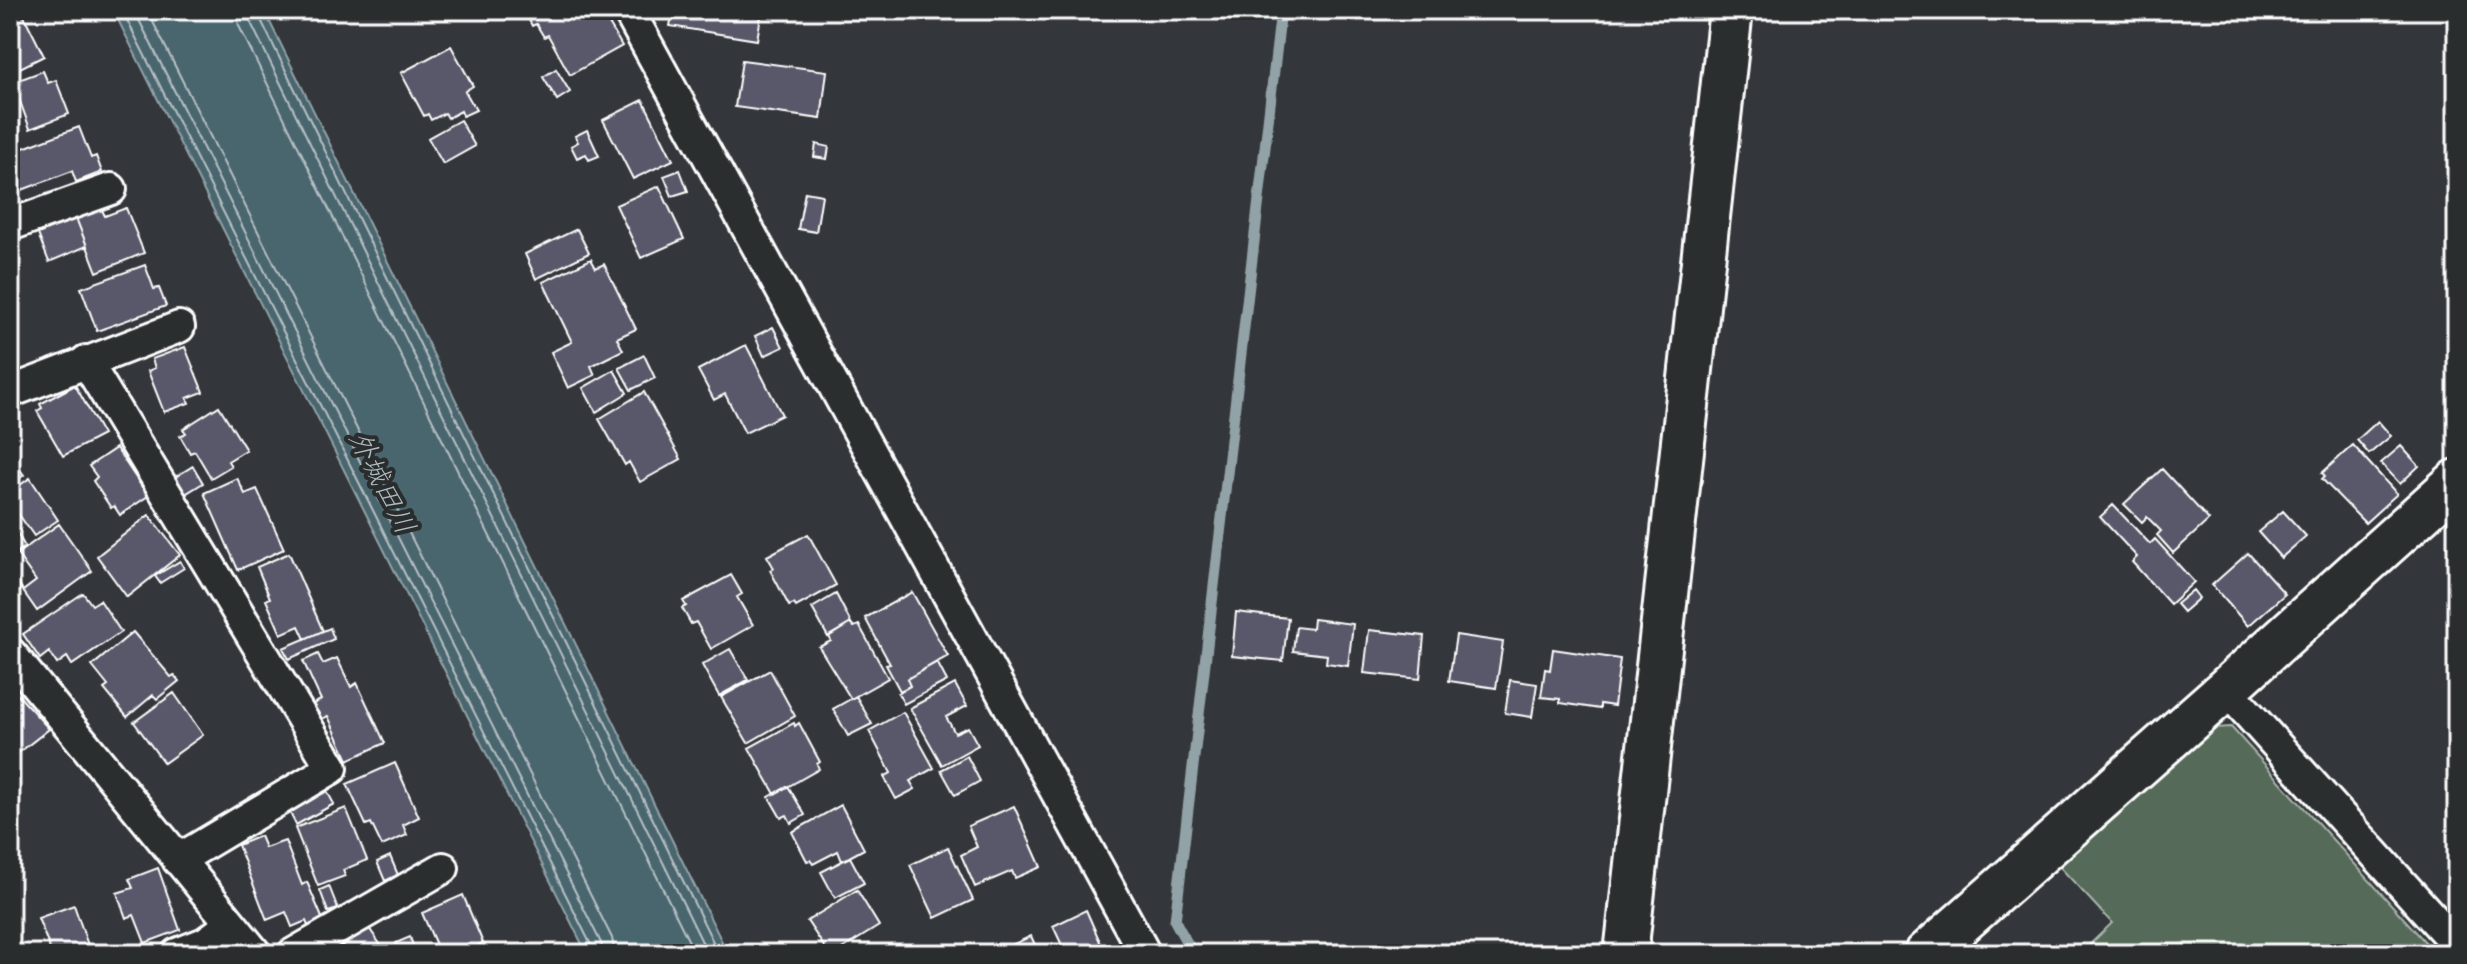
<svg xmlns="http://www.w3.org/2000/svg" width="2467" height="964" font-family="'Balsamiq Sans','Klee One',sans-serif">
<rect width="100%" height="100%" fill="#33363a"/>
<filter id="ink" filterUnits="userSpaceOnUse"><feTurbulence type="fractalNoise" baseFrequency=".0125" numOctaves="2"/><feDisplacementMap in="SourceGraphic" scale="16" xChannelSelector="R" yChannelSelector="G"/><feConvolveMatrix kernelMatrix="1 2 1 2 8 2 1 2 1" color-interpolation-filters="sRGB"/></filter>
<g filter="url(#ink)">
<path fill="#556b58" stroke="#aab5ac" stroke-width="2" d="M2231 727 2436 954H2080L2112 923 2059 866 2214 728Z"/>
<path fill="#4a656e" stroke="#92a3a8" stroke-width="2" d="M113 10H264L728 954H587Z"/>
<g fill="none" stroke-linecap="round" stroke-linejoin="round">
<path stroke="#b7c1c5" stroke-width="2" d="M122 10 592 947 593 954
M134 10 601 943 603 954
M147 10 612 938 615 954
M236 10 239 26 695 954
M248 10 250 21 708 954
M258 10 259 16 719 954"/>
<path stroke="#92a3a8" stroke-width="11" d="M1193 954 1175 921 1281 10"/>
</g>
<path fill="#59596b" stroke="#fff" stroke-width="2" d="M10 10H21L44 56 14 71 10 63Z
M524 10H601L622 46 570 75 548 35 544 37 536 24 532 26Z
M673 10H762L757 40 670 26Z
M451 46 473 86 465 91 476 110 463 116 461 111 448 118 445 113 431 120 428 114 424 116 401 73Z
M742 60 827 71 821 119 735 107Z
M556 69 570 92 557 100 543 77Z
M43 71 48 83 56 80 69 114 30 129 13 82Z
M643 100 673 160 633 179 603 120Z
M460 120 475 146 443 164 428 138Z
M79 127 91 158 96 156 102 172 76 182 72 171 22 190 10 160V153Z
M587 130 599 156 589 160 586 154 577 158 571 146 578 142 575 136Z
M816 144 829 147 827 159 814 157Z
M680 170 688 191 672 196 664 176Z
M659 186 684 239 641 258 616 205Z
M805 192 822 195 816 232 798 229Z
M101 208 105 216 126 208 144 253 97 272 76 218Z
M76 218 87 246 49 262 38 234Z
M577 229 589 253 536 279 525 254Z
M591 259 596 268 604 264 636 329 617 338 623 350 591 366 595 375 568 388 551 352 572 342 543 282Z
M145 265 154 289 159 288 166 306 97 331 81 288Z
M773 327 783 347 764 356 755 336Z
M746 345 782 415 745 433 725 394 714 400 698 370Z
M185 347 203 392 187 398 189 403 164 412 148 371 155 368 152 359Z
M644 355 655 378 631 390 619 368Z
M614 370 627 393 596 412 583 388Z
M75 385 103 435 63 456 37 411 42 408 40 404Z
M644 392 681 459 640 482 629 462 625 465 599 419Z
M219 406 246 450 228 461 231 466 211 478 195 451 190 453 180 436 186 433 183 429Z
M2378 421 2391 436 2369 454 2357 440Z
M2353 445 2397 494 2365 523 2322 479 2325 476 2322 473Z
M2401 446 2419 466 2400 484 2381 463Z
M116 448 148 496 120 515 114 506 111 508 93 481 97 477 89 466Z
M10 456 24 475 10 485Z
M193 466 203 483 182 496 172 479Z
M2162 469 2209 520 2173 553 2157 535 2161 531 2147 517 2142 522 2124 504Z
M30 478 58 520 34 536 10 502V492Z
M237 478 245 494 257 489 284 549 238 570 204 493Z
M2113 505 2150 544 2155 539 2194 582 2170 604 2132 562 2137 557 2100 517Z
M2283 511 2306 536 2281 558 2258 532Z
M149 515 180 555 127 597 97 556Z
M10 520 25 547 10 557Z
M59 524 92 571 37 611 23 591 36 581 17 554Z
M808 534 836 585 796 607 794 604 789 606 770 570 774 568 767 556Z
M289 553 323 631 305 639 299 626 281 634 266 600 270 598 257 567Z
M2248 553 2285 594 2248 626 2212 585Z
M180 561 184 568 160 583 155 576Z
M10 568 22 589 10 596Z
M731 575 742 594 737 597 753 625 711 649 696 622 691 624 682 608 686 606 683 601Z
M2193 590 2199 598 2183 612 2176 604Z
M912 592 948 656 907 679 910 686 900 691 886 665 890 664 865 618Z
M83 593 92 605 100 600 121 632 72 665 67 657 57 664 49 652 40 659 23 634Z
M836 594 851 623 828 637 812 608Z
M1236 612 1288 618 1283 661 1232 656Z
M1313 619 1353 624 1348 666 1326 663 1327 655 1293 651 1296 627 1312 629Z
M851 623 854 627 859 625 888 678 851 699 819 647 831 641 829 636Z
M330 628 334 639 289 659 283 648Z
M1369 630 1424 636 1420 679 1364 673Z
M133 632 171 677 174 675 179 681 157 699 153 695 127 717 104 689 108 686 92 666Z
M1456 635 1503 642 1496 688 1449 681Z
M730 649 748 680 719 696 702 665Z
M1553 649 1620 659 1614 706 1600 704V709L1560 703V699L1541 697 1545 669 1550 670Z
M318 654 323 664 337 658 351 687 357 683 385 743 348 760 328 716 320 720 313 704 321 700 303 661Z
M937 662 947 681 904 704 898 693 910 686 907 679Z
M770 670 795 716 748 743 721 697Z
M1510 680 1537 684 1532 717 1505 713Z
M955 684 967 706 946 717 955 733 968 727 978 745 942 765 910 708Z
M10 686 49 729 17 754 10 745Z
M174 693 203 735 164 763 134 722Z
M856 696 872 724 848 736 833 709Z
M903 712 934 768 910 781 915 789 896 799 884 777 891 773 869 731Z
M794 723 795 726 799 723 820 762 817 764 819 769 775 794 749 748Z
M967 756 980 781 955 795 941 770Z
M395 763 419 817 403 825 407 835 382 846 371 823 366 825 347 784Z
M788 786 805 815 791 823 787 815 781 818 769 797Z
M327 791 334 804 296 825 289 811Z
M841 805 864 849 842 861 838 851 813 864 810 860 807 861 792 832Z
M1014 806 1041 867 1015 878 1012 871 975 887 961 855 977 847 968 826Z
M346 808 367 860 343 870 345 876 318 886 295 828Z
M260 836 265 848 285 841 302 885 307 882 323 920 308 926 306 921 292 927 286 912 267 920 238 845Z
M948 847 973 900 935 918 910 865Z
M390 856 398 875 385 881 377 862Z
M850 857 864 883 835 898 821 872Z
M158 868 180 930 145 943 134 915 126 918 117 893 133 888 129 879Z
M329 886 338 909 328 912 320 890Z
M857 890 879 926 834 954H829L807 921Z
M463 895 483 943 457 954H440L422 913Z
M74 905 91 954H52L38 918Z
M1086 910 1105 953 1066 954 1053 926Z
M369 928 382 947 370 954H329Z
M1031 936 1039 954H998L997 952Z
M410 937 416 954H400L396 943Z"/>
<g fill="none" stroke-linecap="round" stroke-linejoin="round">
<g stroke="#fff" stroke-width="36">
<path id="street" d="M628 10 1145 954
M10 225 111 189
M86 361 332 768 178 860
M10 392 179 327
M10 653 256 954
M2226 689 2457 945
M177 954 205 943 231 924
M293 954 443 868"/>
</g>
<g stroke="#fff" stroke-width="48">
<path id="secondary" d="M1626 954 1731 10
M1926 954 2226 689 2457 481"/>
</g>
<use href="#street" stroke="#2a2d2e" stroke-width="30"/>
<use href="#secondary" stroke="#2a2d2e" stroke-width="42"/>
</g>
</g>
<g text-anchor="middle" stroke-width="8" stroke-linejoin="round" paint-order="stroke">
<g font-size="28" font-style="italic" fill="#aebabe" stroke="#2a2d2e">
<text transform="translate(383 482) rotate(63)" y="10">外城田川</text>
</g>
</g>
<rect width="2467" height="964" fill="none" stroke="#2a2d2e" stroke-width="40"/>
<rect x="20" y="20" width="2427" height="924" fill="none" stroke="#fff" stroke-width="3" filter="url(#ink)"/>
</svg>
